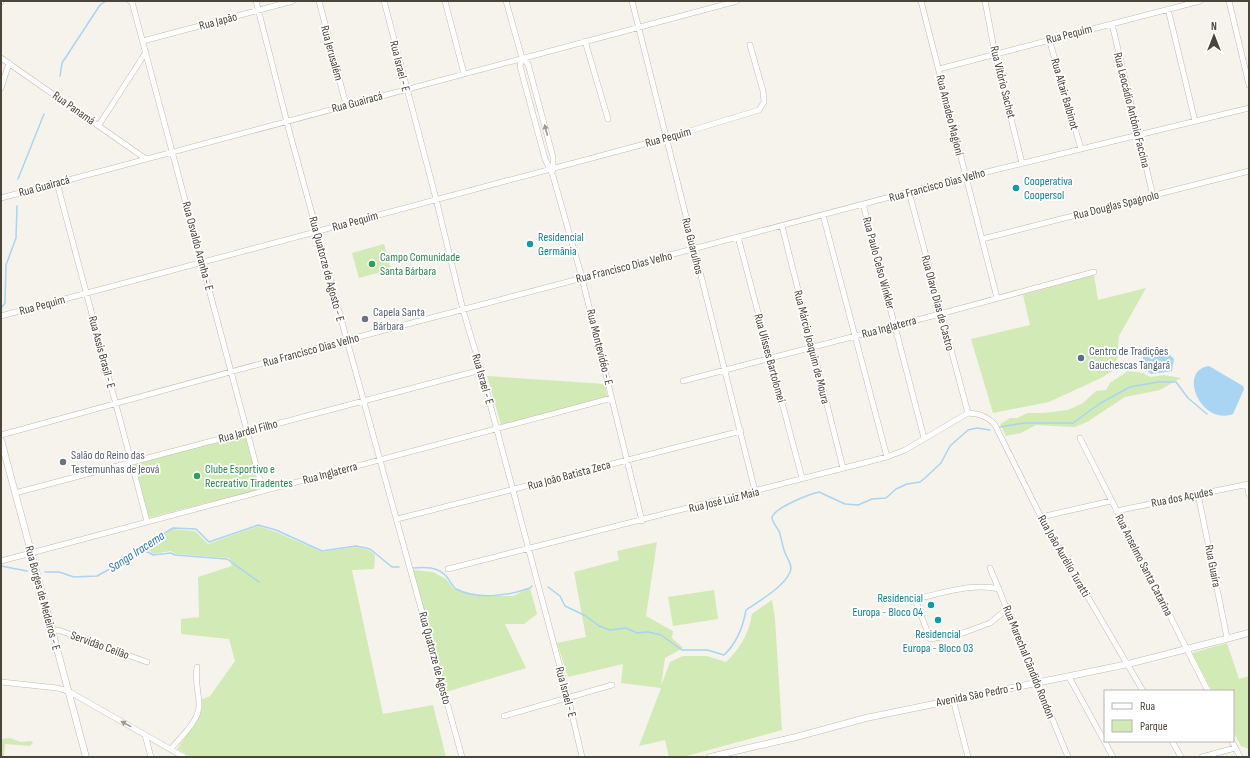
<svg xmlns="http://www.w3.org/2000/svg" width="1250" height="758" font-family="'Sofia Sans Condensed',sans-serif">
<rect width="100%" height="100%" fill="#f6f3ec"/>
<path fill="#d2eab5" d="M384 244 391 269 359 278 352 253Z
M1094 275 1098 300 1146 288 1119 336 1116 369 1101 378 1049 402 993 413 971 339 1030 325 1023 295Z
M1128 371 1143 373 1150 377 1164 375 1181 378 1160 390 1125 397 1087 422 1075 427 1036 425 1021 433 1006 436 1000 424 1010 418H1017L1028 413H1043L1068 410 1083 403 1096 391 1106 390 1110 383Z
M487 376 605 384 607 397 501 425Z
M245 434 260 489 148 518 134 463Z
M258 526 276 532 322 552 356 547 369 550 375 555 374 569 352 570 383 714 433 705 446 757H191L177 749 199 717 201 700 210 696 235 661 229 639 181 634V619L199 617 198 577 232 566 229 558 176 554 171 551 153 554 149 550H142L173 529 195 531 208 544Z
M657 542 646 616 673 631 672 638 683 648 665 658 661 686 670 662 683 656H707L726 662C740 649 749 633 752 614L772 600 775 619 782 730 683 757H669L665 740 639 746 661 688 621 683 623 664 568 677 557 643 586 637 574 572 619 560 617 551Z
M413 570 433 572 446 579 453 588 475 596H513L530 588 537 614 524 624H505L526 668 446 692Z
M714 590 718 619 673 626 668 597Z
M1227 643 1239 679 1249 676V749L1241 746 1233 732V691H1212L1192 653Z
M10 738 21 742 31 741 33 743 30 746 5 744 4 757H1V739Z"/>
<path fill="#a9d4f2" d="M1155 354 1170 355 1174 359 1172 371 1151 374 1141 366 1143 357Z
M1209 366 1243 386 1244 389 1233 414C1201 426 1177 370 1209 366Z"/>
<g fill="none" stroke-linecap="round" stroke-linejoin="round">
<path stroke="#a9d4f2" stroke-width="1.5" d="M60 76 62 63 100 5 106 1
M18 179 44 114
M2 307 5 303 6 265 16 238 17 206
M1000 427 1024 423H1073L1099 404 1130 387 1158 382H1176L1188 398 1207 414
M137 553 148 552 153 555 171 553 175 555 227 559 259 582
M1 566 27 571
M412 568C424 567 438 566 447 577 449 580 453 587 456 589 478 600 508 596 530 588L532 586
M45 572H59L74 577 97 576 135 555 145 545 173 528 196 529 209 542 258 525 276 530 322 551 356 546 370 549 392 567H399
M548 587 560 596 565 606 586 616 599 626 610 630 626 628 637 633 648 632 661 635 682 650H707L724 655C737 643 743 627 746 610 759 601 784 587 790 572 793 566 788 560 786 555 782 547 782 539 779 531 777 528 772 521 772 518 773 508 810 494 819 492L845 504 858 505 872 499 886 498 896 489 907 484 920 482 925 478 941 463 950 446 968 430 977 428 990 430"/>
<g stroke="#c2bbae" stroke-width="6">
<path id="minor" d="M130 1 132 2 263 491
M256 1 290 134 462 757
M319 1 346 105
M384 1 436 199 463 310 481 370 568 697 582 757
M445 1 464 74
M506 1 522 58 520 66 545 159 553 176 582 278 642 521
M632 1 755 491
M921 1 997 298
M985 1 995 54 1022 163
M1229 1 1249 85
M1 2V1
M1168 9 1195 121
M1112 24 1153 196
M1049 39 1081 149
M143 41 293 1
M585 41 608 119
M1 58 146 159
M522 58 528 64 553 157V170
M939 69 1200 1
M1 88 9 63
M99 125 146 52
M57 183 147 521
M909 192 968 413
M1 198 737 1
M863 204 924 438
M823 215 887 457
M782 226 843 468
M738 237 802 478
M982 239 1249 171
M1 316 667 138 759 110 764 102 763 91 750 45
M683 381 940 314 1094 272
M1 435 347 340 966 177 1249 108
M1080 438 1208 691
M1247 484 1249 495
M15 493 481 370
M1198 494 1227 638
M1116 511 1249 484
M1041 517 1111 501
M397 519 741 431
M1 561 612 398
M990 568 1068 757
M448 569 887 457 905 450 968 413C980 414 987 416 995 425L1041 517 1143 691
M999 589C973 582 941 594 915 599L930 639 963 633 990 623 1007 609
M52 631 58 630 147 662
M1069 677 1113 757
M1 682 57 688 68 691 184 757
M953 699 968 757
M504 716 612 685
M145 735 151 757
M1172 741 1181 757
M1232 741 1240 757
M171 749C181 736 201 720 199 702 198 690 195 680 197 667
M1202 757 1235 748"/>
</g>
<g stroke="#c2bbae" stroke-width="7">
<path id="tertiary" d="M1 440 86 757
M710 757 796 737 866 718 1128 664 1249 633"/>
</g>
<use href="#minor" stroke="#fff" stroke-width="5"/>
<use href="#tertiary" stroke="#fff" stroke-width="6"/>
</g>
<defs><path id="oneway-solid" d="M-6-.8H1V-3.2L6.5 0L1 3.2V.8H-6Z"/></defs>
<g fill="#9c9892">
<use href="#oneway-solid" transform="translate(546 130) rotate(-105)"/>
<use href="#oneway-solid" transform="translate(126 724) rotate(-151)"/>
</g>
<g fill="#0f9aa8" stroke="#fff" stroke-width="1.5">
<circle cx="1016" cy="188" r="4"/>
<circle cx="530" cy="244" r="4"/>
<circle cx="931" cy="605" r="4"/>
<circle cx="938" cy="620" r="4"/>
</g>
<g fill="#2e9e5b" stroke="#fff" stroke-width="1.5">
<circle cx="372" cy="264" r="4"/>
<circle cx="197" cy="476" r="4"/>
</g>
<g fill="#6b7280" stroke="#fff" stroke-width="1.5">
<circle cx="365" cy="319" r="4"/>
<circle cx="63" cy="462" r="4"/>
</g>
<circle fill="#5c6f8a" stroke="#fff" stroke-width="1.5" cx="1081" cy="358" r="4"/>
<g text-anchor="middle" stroke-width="3.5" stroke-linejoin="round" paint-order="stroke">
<g font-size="12" fill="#4b4439" stroke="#fff">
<text transform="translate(218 21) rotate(-15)" y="4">Rua Japão</text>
<text transform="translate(1069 34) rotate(-14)" y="4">Rua Pequim</text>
<text transform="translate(332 53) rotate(75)" y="4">Rua Jerusalém</text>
<text transform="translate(400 66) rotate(76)" y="4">Rua Israel - E</text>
<text transform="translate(1003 82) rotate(76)" y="4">Rua Vitório Sachet</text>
<text transform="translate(1065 94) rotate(74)" y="4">Rua Altair Balbinot</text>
<text transform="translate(357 102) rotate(-15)" y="4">Rua Guairacá</text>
<text transform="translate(74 108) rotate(35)" y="4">Rua Panamá</text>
<text transform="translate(1132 110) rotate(76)" y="4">Rua Leocádio Antônio Faccina</text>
<text transform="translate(950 115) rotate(76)" y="4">Rua Amadeo Magioni</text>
<text transform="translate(668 137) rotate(-15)" y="4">Rua Pequim</text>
<text transform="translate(937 185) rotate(-15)" y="4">Rua Francisco Dias Velho</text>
<text transform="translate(44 186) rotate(-15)" y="4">Rua Guairacá</text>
<text transform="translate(1116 205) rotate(-14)" y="4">Rua Douglas Spagnolo</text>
<text transform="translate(355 221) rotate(-15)" y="4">Rua Pequim</text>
<text transform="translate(198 246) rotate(75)" y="4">Rua Osvaldo Aranha - E</text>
<text transform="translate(693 246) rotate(76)" y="4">Rua Guarulhos</text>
<text transform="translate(879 263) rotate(75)" y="4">Rua Paulo Celso Winkler</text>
<text transform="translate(624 267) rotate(-14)" y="4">Rua Francisco Dias Velho</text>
<text transform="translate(327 269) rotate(75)" y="4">Rua Quatorze de Agosto - E</text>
<text transform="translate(938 303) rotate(75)" y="4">Rua Olavo Dias de Castro</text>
<text transform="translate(42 305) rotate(-15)" y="4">Rua Pequim</text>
<text transform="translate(889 327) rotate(-15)" y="4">Rua Inglaterra</text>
<text transform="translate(600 347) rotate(76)" y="4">Rua Montevidéo - E</text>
<text transform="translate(812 347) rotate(76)" y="4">Rua Márcio Joaquim de Moura</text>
<text transform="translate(311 350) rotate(-15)" y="4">Rua Francisco Dias Velho</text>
<text transform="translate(102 352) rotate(75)" y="4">Rua Assis Brasil - E</text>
<text transform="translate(770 358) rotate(75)" y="4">Rua Ulisses Bartolomei</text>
<text transform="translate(483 379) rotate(74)" y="4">Rua Israel - E</text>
<text transform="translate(248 431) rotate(-15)" y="4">Rua Jardel Filho</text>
<text transform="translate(330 473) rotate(-15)" y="4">Rua Inglaterra</text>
<text transform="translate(569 475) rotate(-15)" y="4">Rua João Batista Zeca</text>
<text transform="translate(1182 497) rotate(-11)" y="4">Rua dos Açudes</text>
<text transform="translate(724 500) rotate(-14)" y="4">Rua José Luiz Maia</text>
<text transform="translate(1064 556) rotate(60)" y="4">Rua João Aurélio Turatti</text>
<text transform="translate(1144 565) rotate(63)" y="4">Rua Anselmo Santa Catarina</text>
<text transform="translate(1213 566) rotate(79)" y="4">Rua Guaíra</text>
<text transform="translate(43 598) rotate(75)" y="4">Rua Borges de Medeiros - E</text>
<text transform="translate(100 645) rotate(20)" y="4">Servidão Ceilão</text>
<text transform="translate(435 658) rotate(75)" y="4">Rua Quatorze de Agosto</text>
<text transform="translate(1029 662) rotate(68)" y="4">Rua Marechal Cândido Rondon</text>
<text transform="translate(566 692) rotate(75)" y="4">Rua Israel - E</text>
<text transform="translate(979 694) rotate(-11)" y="4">Avenida São Pedro - D</text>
</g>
<g font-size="12" fill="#0d838f" stroke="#fff" text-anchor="start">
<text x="1024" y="185">Cooperativa<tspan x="1024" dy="14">Coopersol</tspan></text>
<text x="538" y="241">Residencial<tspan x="538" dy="14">Germânia</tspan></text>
<text x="923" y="602" text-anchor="end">Residencial<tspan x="923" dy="14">Europa - Bloco 04</tspan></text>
<text x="938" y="638" text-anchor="middle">Residencial<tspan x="938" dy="14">Europa - Bloco 03</tspan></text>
</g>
<g font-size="12" fill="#27864d" stroke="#fff" text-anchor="start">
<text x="380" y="261">Campo Comunidade<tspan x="380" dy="14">Santa Bárbara</tspan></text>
<text x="205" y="473">Clube Esportivo e<tspan x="205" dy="14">Recreativo Tiradentes</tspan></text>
</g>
<g font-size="12" fill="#5b616d" stroke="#fff" text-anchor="start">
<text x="373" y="316">Capela Santa<tspan x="373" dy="14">Bárbara</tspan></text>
<text x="71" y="459">Salão do Reino das<tspan x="71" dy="14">Testemunhas de Jeová</tspan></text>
</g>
<g font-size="12" fill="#4e5e75" stroke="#fff" text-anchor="start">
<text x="1089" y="355">Centro de Tradições<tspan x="1089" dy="14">Gauchescas Tangará</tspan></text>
</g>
<g font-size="13" font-style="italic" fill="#2e7ab2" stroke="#fff">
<text transform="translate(136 551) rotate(-33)" y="5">Sanga Iracema</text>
</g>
</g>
<rect width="1250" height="758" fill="none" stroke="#4b4439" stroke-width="4"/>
<rect x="1104" y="690" width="130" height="52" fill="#ffffff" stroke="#b7b4b0"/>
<rect x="1112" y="703" width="20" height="6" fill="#ffffff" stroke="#b7b4b0"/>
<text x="1140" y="710" font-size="12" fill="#4b4439">Rua</text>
<rect x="1112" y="720" width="20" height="12" fill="#d2eab5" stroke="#b7b4b0"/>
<text x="1140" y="730" font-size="12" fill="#4b4439">Parque</text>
<g transform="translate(1214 36)" stroke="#ffffff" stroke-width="3" paint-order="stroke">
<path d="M0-3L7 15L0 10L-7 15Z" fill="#4b4439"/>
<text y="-6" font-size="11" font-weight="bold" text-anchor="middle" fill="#4b4439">N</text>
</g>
</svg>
